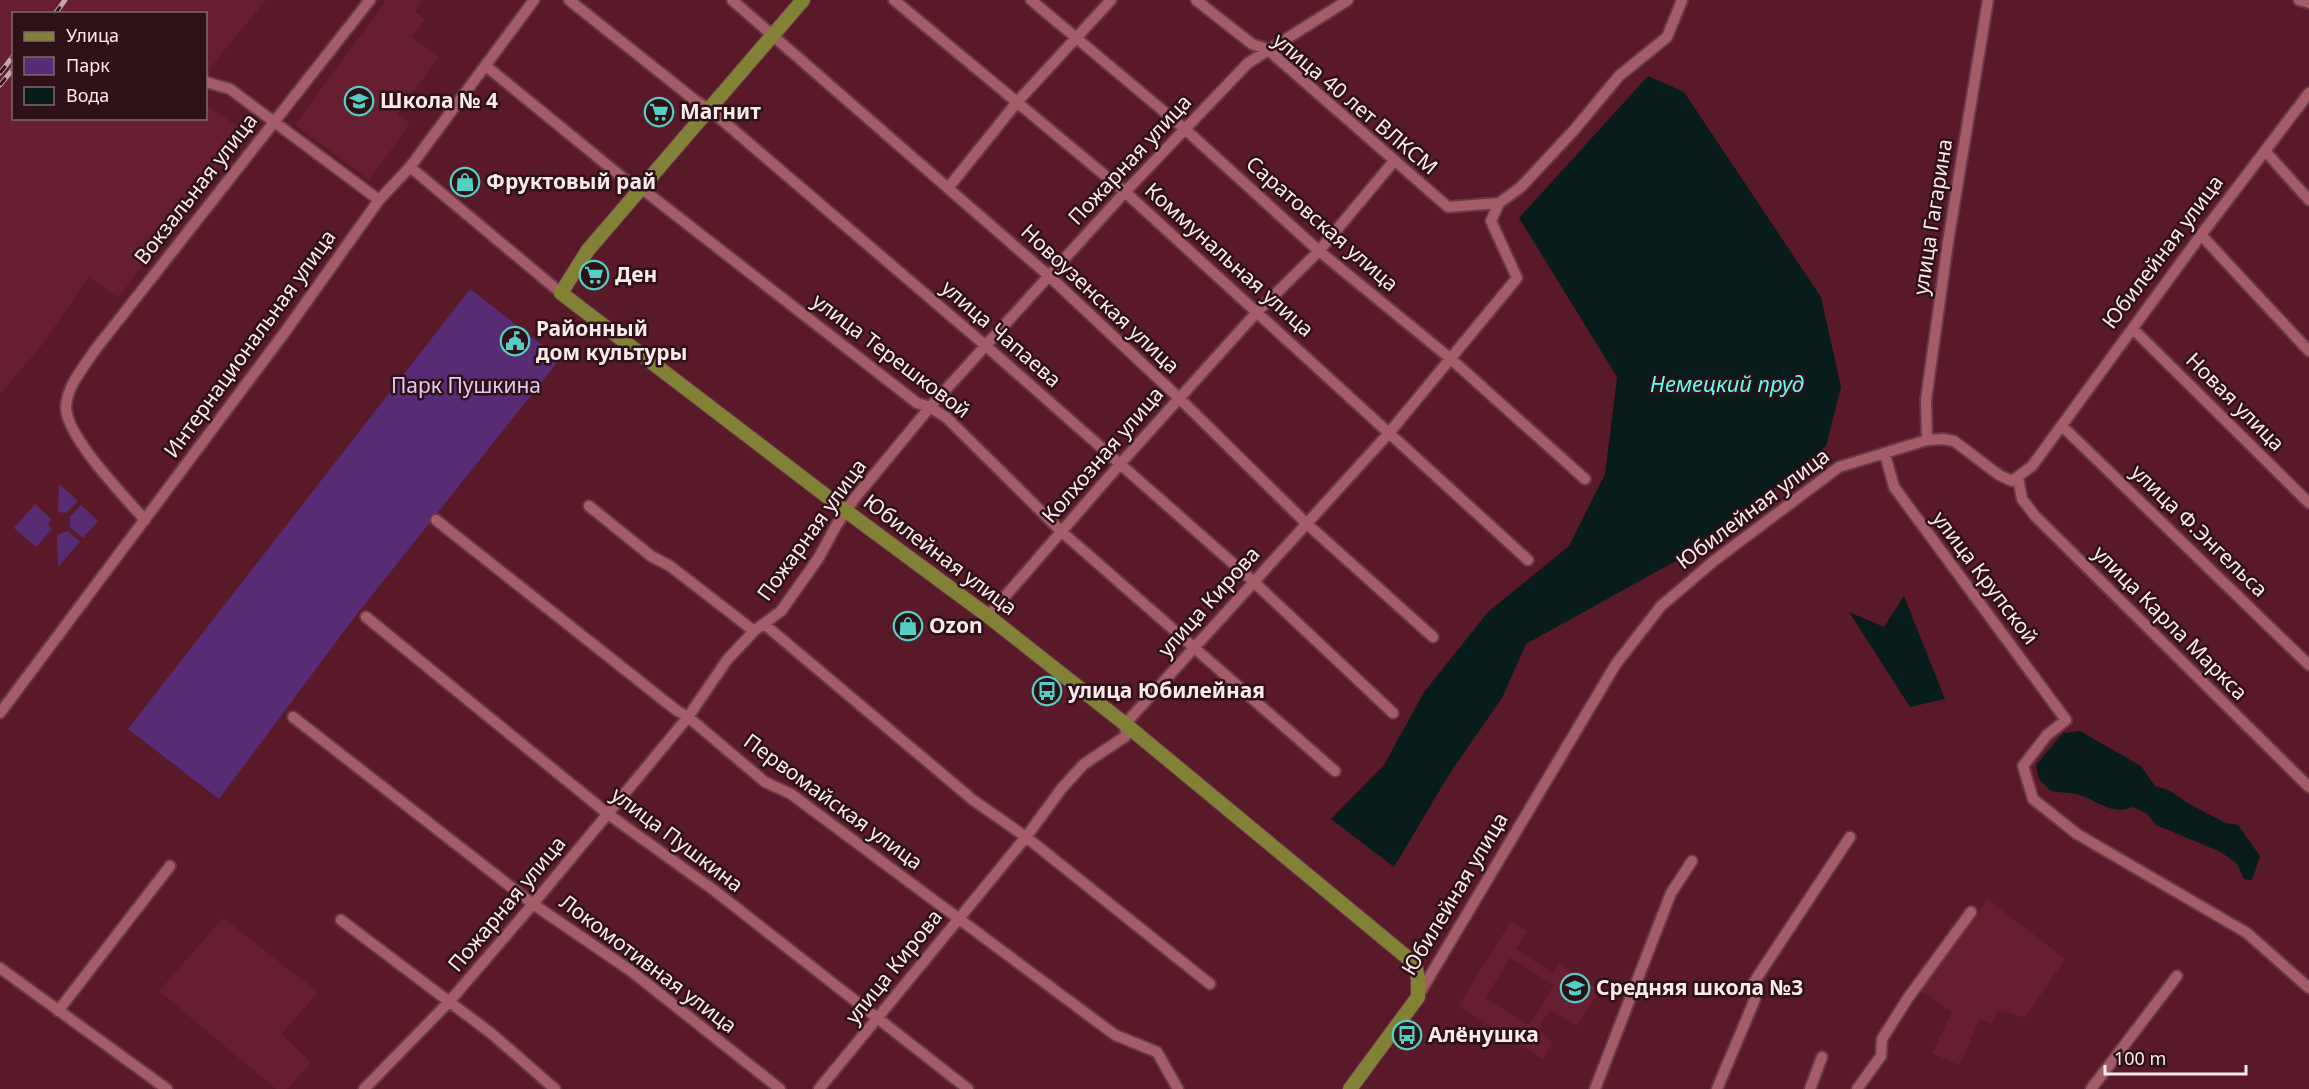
<svg xmlns="http://www.w3.org/2000/svg" width="2309" height="1089" font-family="'Noto Sans',sans-serif">
<rect width="100%" height="100%" fill="#591929"/>
<path fill="#671e30" fill-rule="evenodd" d="M0 0H266L210 68 206 102V14H14V118H206V105L247 133 226 162 222 160 118 298 89 277 39 349 0 394Z
M386 0H419L422 2 415 12 425 19 412 37 439 57 397 114 410 124 369 180 295 125Z
M1988 899 2065 959 2025 1018 1998 1010 1991 1024 1980 1019 1959 1065 1932 1053 1952 1012 1920 991Z
M223 918 318 992 282 1034 311 1063 287 1089H276L159 991Z
M1511 921 1527 931 1516 949 1553 973 1559 964 1600 990 1577 1026 1550 1010 1537 1031 1553 1042 1543 1059 1458 1006ZM1510 958 1554 985 1529 1025 1485 998Z"/>
<path fill="#572c74" d="M470 289 560 359 357 614 219 799 128 729Z
M59 484 78 501 66 513 58 512Z
M35 504 51 519 48 525 52 529 36 547 14 528Z
M81 505 98 521 83 538 70 527V517Z
M68 531 80 542 58 567 57 535Z"/>
<path fill="#071c1b" d="M1648 76 1684 92 1821 297 1841 387 1826 446 1701 547 1526 644 1502 698 1450 773 1394 867 1331 819 1384 765 1424 692 1488 612 1569 546 1605 474 1617 377 1519 218Z
M1904 596 1945 699 1910 707 1849 612 1884 627Z
M2080 731 2141 766 2155 786 2168 790 2191 805 2226 823 2238 825 2260 856 2252 880 2244 879 2237 864 2221 852 2156 825 2147 814 2133 807C2111 816 2099 801 2079 795 2071 792 2059 793 2051 791L2039 779 2036 765 2063 733Z"/>
<g fill="none" stroke-linecap="round" stroke-linejoin="round">
<g stroke="#693846" stroke-width="14">
<path id="minor" d="M569 0 696 101 709 109 986 346 1253 581 1393 713
M732 0 1049 276 1179 398 1306 523 1433 637
M894 0 1125 192 1528 560
M1031 0 1186 130 1319 251 1451 359 1585 479
M1196 0 1252 44 1267 49 1448 207 1499 203
M2299 0 2309 3
M486 66 628 182 641 188 917 403 930 407 947 418 1062 532 1335 771
M206 82 230 89 379 200
M2265 151 2309 200
M410 167 561 293
M948 188 1018 101 1111 0
M2201 235 2309 351
M2133 329 2309 503
M2062 426 2309 665
M1927 440 1926 400 1948 242 1988 0
M1885 454 1894 487 2066 720 2047 735 2023 766 2033 799 2077 834 2247 933 2309 988
M2018 478 2022 499 2035 516 2309 787
M589 506 651 556 670 566 754 631
M145 520C125 497 66 437 66 407 67 386 83 368 95 350L370 0
M436 520 676 710 688 717 765 782 791 794 1115 1035 1157 1052 1178 1089
M988 616 1120 464 1257 312 1319 251 1394 161
M366 617 608 814 715 891 968 1089
M764 624 973 800 1026 837 1210 984
M0 713 285 332 379 200 410 167 534 0
M293 717 533 904 631 971 780 1089
M341 920 492 1034 555 1089
M0 968 167 1089
M1418 996 1616 664 1661 606 1715 560 1839 467 1927 440 1943 439 1954 441 1999 475 2012 481 2032 466 2201 235 2309 93
M58 1011 170 866
M364 1089 449 1002 533 904 688 717 727 660 754 631 781 611 818 559 836 526 854 499 930 407 1125 192 1248 63 1348 0
M819 1089 1026 837 1062 788 1084 764 1126 736 1125 724 1389 433 1517 278 1491 221 1499 203 1521 187 1575 129 1619 76 1667 37 1682 0
M1595 1089 1671 893 1692 861
M1717 1089 1755 999 1754 982 1850 837
M1810 1089 1822 1057
M1857 1089 1881 1056 1882 1039 1908 998 1971 912
M2091 1089 2177 976"/>
</g>
<g stroke="#693846" stroke-width="16">
<path id="major" d="M803 0 588 250 561 293 846 511 988 616 1125 724 1415 964 1418 979V997L1350 1089"/>
</g>
<use href="#minor" stroke="#a45c69" stroke-width="10"/>
<use href="#major" stroke="#818236" stroke-width="14"/>
<g stroke="#c5a5ab" stroke-width="5">
<path id="rail" d="M55 14 65 0
M0 73 14 55
M0 85 14 68"/>
</g>
<use href="#rail" stroke="#2d1116" stroke-width="3" stroke-dasharray="9" stroke-linecap="butt"/>
</g>
<defs>
<g id="school-ring" transform="scale(1.5)"><circle r="9.5" fill="#2d1116" stroke="#55cec6" stroke-width="1.5"/><path d="M0-5L7-2L0 1L-7-2ZM-4 1L0 2.5L4 1V4Q0 6-4 4Z" fill="#55cec6"/></g>
<g id="supermarket-ring" transform="scale(1.5)"><circle r="9.5" fill="#2d1116" stroke="#55cec6" stroke-width="1.5"/><path d="M-6-5.5h2.5l.6 2H6L4.5 2H-2.5L-4.4-4H-6ZM-1.5 3.2a1.3 1.3 0 1 0 .1 0ZM3 3.2a1.3 1.3 0 1 0 .1 0Z" fill="#55cec6"/></g>
<g id="shop-ring" transform="scale(1.5)"><circle r="9.5" fill="#2d1116" stroke="#55cec6" stroke-width="1.5"/><path d="M-5-2.5h2.3a2.7 3.5 0 0 1 5.4 0H5L5.5 6h-11ZM-1.5-2.5h3a1.5 2.3 0 0 0-3 0Z" fill="#55cec6"/></g>
<g id="civic-ring" transform="scale(1.5)"><circle r="9.5" fill="#2d1116" stroke="#55cec6" stroke-width="1.5"/><path d="M-.6-6.5H3V-4.5H.6V-3L4-1V1h2V6H-6V1h2V-1L-.6-3ZM-1.2 2.5V6h2.4V2.5Z" fill="#55cec6"/></g>
<g id="bus-ring" transform="scale(1.5)"><circle r="9.5" fill="#2d1116" stroke="#55cec6" stroke-width="1.5"/><path d="M-5-6H5V4H4V6H2V4H-2V6H-4V4H-5ZM-3.5-4V0h7V-4ZM-3.5 1.2v1.5H-2V1.2ZM2 1.2v1.5H3.5V1.2Z" fill="#55cec6"/></g>
</defs>
<g fill-rule="evenodd">
<use href="#school-ring" x="359" y="101"/>
<use href="#supermarket-ring" x="659" y="112"/>
<use href="#shop-ring" x="465" y="182"/>
<use href="#supermarket-ring" x="594" y="275"/>
<use href="#civic-ring" x="515" y="341"/>
<use href="#shop-ring" x="908" y="626"/>
<use href="#bus-ring" x="1047" y="691"/>
<use href="#school-ring" x="1575" y="988"/>
<use href="#bus-ring" x="1407" y="1035"/>
</g>
<g text-anchor="middle" stroke-width="5" stroke-linejoin="round" paint-order="stroke">
<g font-size="21" font-weight="bold" fill="#fbeaec" stroke="#2d1116" text-anchor="start">
<text x="380" y="108">Школа № 4</text>
<text x="680" y="119">Магнит</text>
<text x="486" y="189">Фруктовый рай</text>
<text x="615" y="282">Ден</text>
<text x="536" y="336">Районный<tspan x="536" dy="24">дом культуры</tspan></text>
<text x="929" y="633">Ozon</text>
<text x="1068" y="698">улица Юбилейная</text>
<text x="1596" y="995">Средняя школа №3</text>
<text x="1428" y="1042">Алёнушка</text>
</g>
<g font-size="21" fill="#fbeaec" stroke="#2d1116">
<text transform="translate(1355 104) rotate(40)" y="7">улица 40 лет ВЛКСМ</text>
<text transform="translate(1130 160) rotate(-47)" y="7">Пожарная улица</text>
<text transform="translate(196 189) rotate(-52)" y="7">Вокзальная улица</text>
<text transform="translate(1933 217) rotate(-81)" y="7">улица Гагарина</text>
<text transform="translate(1322 224) rotate(41)" y="7">Саратовская улица</text>
<text transform="translate(2163 252) rotate(-53)" y="7">Юбилейная улица</text>
<text transform="translate(1229 260) rotate(42)" y="7">Коммунальная улица</text>
<text transform="translate(1100 299) rotate(43)" y="7">Новоузенская улица</text>
<text transform="translate(1001 334) rotate(41)" y="7">улица Чапаева</text>
<text transform="translate(250 344) rotate(-54)" y="7">Интернациональная улица</text>
<text transform="translate(891 356) rotate(37)" y="7">улица Терешковой</text>
<text transform="translate(2235 402) rotate(45)" y="7">Новая улица</text>
<text transform="translate(1103 455) rotate(-49)" y="7">Колхозная улица</text>
<text transform="translate(1753 509) rotate(-37)" y="7">Юбилейная улица</text>
<text transform="translate(812 530) rotate(-54)" y="7">Пожарная улица</text>
<text transform="translate(2199 531) rotate(44)" y="7">улица Ф.Энгельса</text>
<text transform="translate(940 555) rotate(37)" y="7">Юбилейная улица</text>
<text transform="translate(1985 578) rotate(53)" y="7">улица Крупской</text>
<text transform="translate(1209 602) rotate(-48)" y="7">улица Кирова</text>
<text transform="translate(2170 623) rotate(45)" y="7">улица Карла Маркса</text>
<text transform="translate(833 802) rotate(36)" y="7">Первомайская улица</text>
<text transform="translate(677 840) rotate(37)" y="7">улица Пушкина</text>
<text transform="translate(1455 894) rotate(-59)" y="7">Юбилейная улица</text>
<text transform="translate(507 904) rotate(-50)" y="7">Пожарная улица</text>
<text transform="translate(648 964) rotate(37)" y="7">Локомотивная улица</text>
<text transform="translate(894 967) rotate(-51)" y="7">улица Кирова</text>
</g>
<g font-size="21" fill="#e0c8f5" stroke="#2d1116">
<text x="466" y="393">Парк Пушкина</text>
</g>
<g font-size="22" font-style="italic" fill="#5efef4" stroke="#2d1116">
<text x="1727" y="392">Немецкий пруд</text>
</g>
</g>
<rect x="12" y="12" width="195" height="108" fill="#2d1116" stroke="#7f686c" stroke-width="1.5"/>
<rect x="24" y="32" width="30" height="9" fill="#818236" stroke="#7f686c" stroke-width="1.5"/>
<text x="66" y="42" font-size="18" fill="#fbeaec">Улица</text>
<rect x="24" y="57" width="30" height="18" fill="#572c74" stroke="#7f686c" stroke-width="1.5"/>
<text x="66" y="72" font-size="18" fill="#fbeaec">Парк</text>
<rect x="24" y="87" width="30" height="18" fill="#071c1b" stroke="#7f686c" stroke-width="1.5"/>
<text x="66" y="102" font-size="18" fill="#fbeaec">Вода</text>
<path d="M2105 1065v9h141v-9" fill="none" stroke="#fbeaec" stroke-width="3"/>
<text x="2114" y="1065" font-size="18" fill="#fbeaec" stroke="#2d1116" stroke-width="4.5" paint-order="stroke">100 m</text>
</svg>
